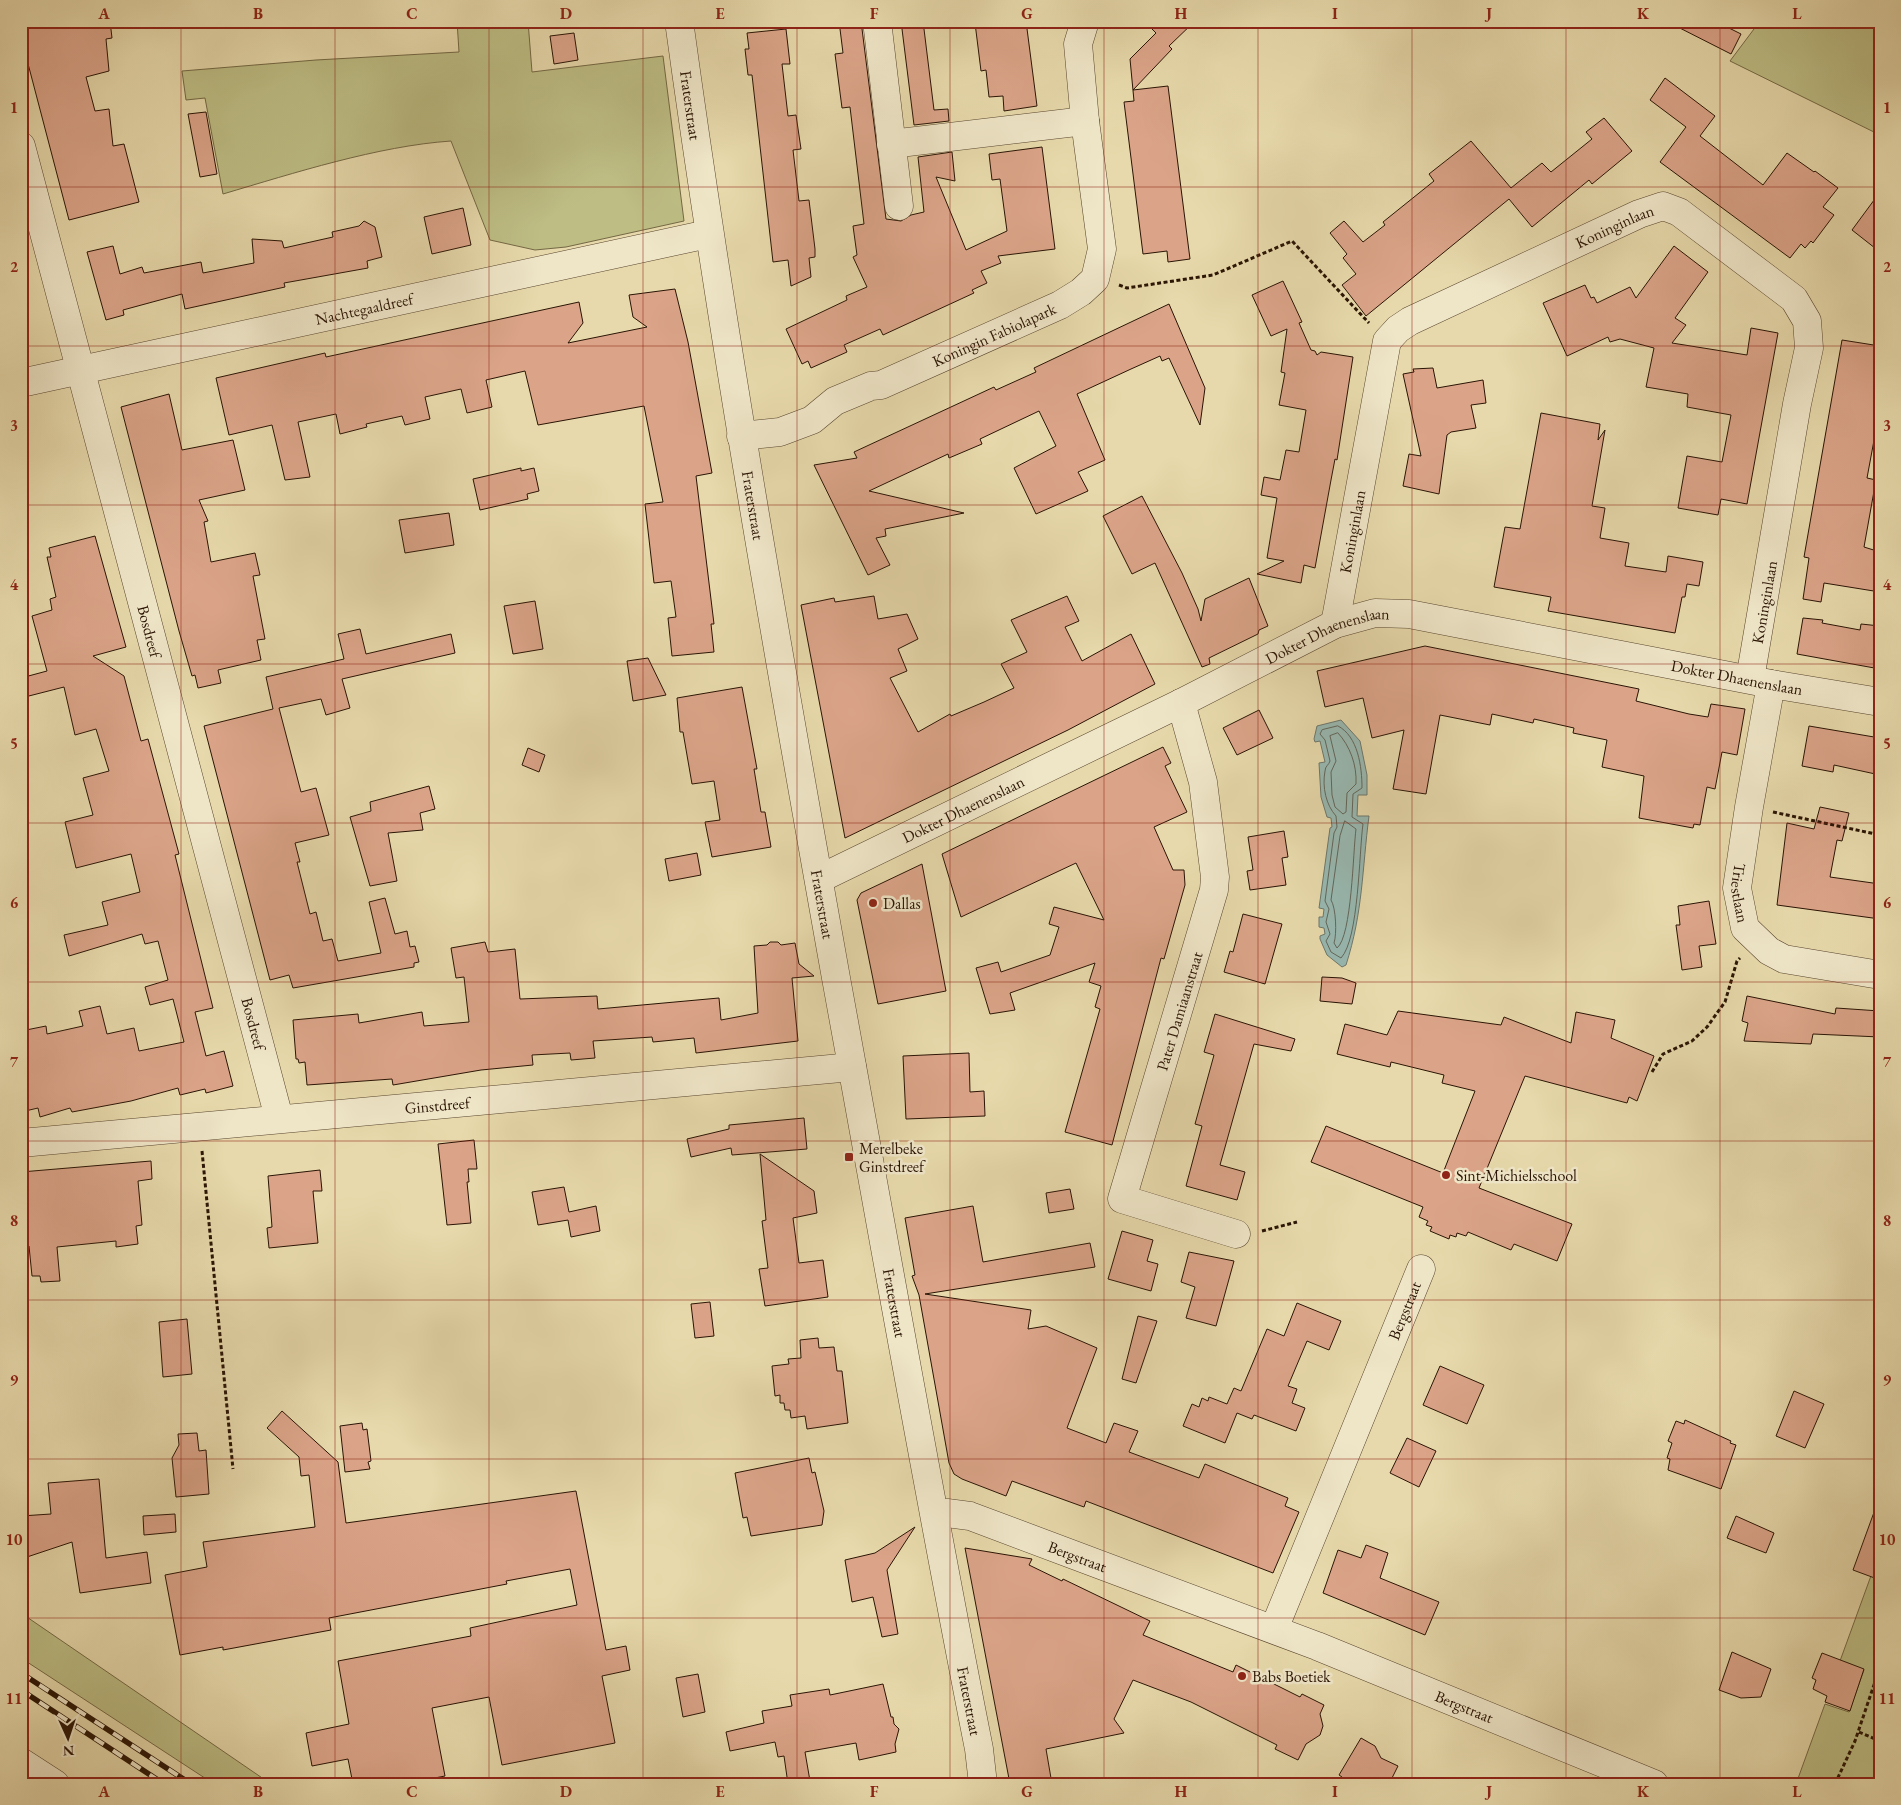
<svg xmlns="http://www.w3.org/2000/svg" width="1901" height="1805" font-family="'EB Garamond',serif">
<rect width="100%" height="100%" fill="#e7d9ab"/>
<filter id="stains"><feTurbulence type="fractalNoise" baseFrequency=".004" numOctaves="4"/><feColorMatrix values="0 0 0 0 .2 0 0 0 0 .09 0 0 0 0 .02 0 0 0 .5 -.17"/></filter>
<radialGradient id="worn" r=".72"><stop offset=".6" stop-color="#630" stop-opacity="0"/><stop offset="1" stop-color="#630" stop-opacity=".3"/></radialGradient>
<path fill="#bdbd84" stroke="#746844" d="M457 21H528L532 72 663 56 684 221 566 247 535 250 490 240 451 141C378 146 294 173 223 194L205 98 186 100 182 71 316 60 459 52Z
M1760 21H1880V135L1730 61Z
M1880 1551V1784H1796L1825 1704 1849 1712 1864 1670 1840 1661Z
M21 1613 271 1784H214L21 1658Z"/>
<path fill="#98b9b2" stroke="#6c776c" d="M1341 720 1360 741 1367 775V795H1358L1357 816H1369C1362 870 1363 912 1346 965L1342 967 1327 955 1320 939V936L1325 934 1324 928 1319 927V917H1323L1324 909 1319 908 1320 901 1330 828 1332 827 1331 818 1327 817 1321 797 1319 763 1325 762 1320 741 1315 742 1314 739 1317 726Z"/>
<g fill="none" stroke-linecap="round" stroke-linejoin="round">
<path stroke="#61665b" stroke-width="1" d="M1338 726C1358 736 1362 767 1362 788L1353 794 1352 817 1363 824C1359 852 1359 939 1341 958L1331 952 1326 941 1330 934 1326 922 1329 909 1325 901 1334 833 1337 827 1336 816C1326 805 1322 787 1325 771 1325 766 1329 765 1330 761L1325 740 1320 734 1322 730Z
M1338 733C1350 746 1357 765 1356 784L1347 793 1346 812 1343 814 1335 807 1332 795 1331 772 1336 761 1330 736Z
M1345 821 1356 829C1353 851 1352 936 1337 948L1334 943C1337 934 1336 908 1331 900L1340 836Z"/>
</g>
<path fill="#dba489" stroke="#2a1404" d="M21 21H110L112 38 106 39 109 71 86 77 95 111 109 109 113 146 124 144 139 202 69 220 21 37Z
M839 21H861L886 219 901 221 911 215 924 212 918 157 952 152 955 181 936 177 966 250 1007 231 1000 179 992 180 989 154 1042 147 1055 249 998 256 1001 263 981 271 987 283 972 290 974 293 883 335 880 329 844 345 847 352 811 368 808 361 802 364 786 329 847 300 846 296 867 287 853 257 857 255 853 226 864 224 850 107 842 108 835 54 843 53Z
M901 21H923L934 110 948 109 949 121 914 125Z
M988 21H1026L1037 106 1004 111 1003 96 989 97 986 70 981 71 975 23Z
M1144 21H1195L1169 46 1172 49 1133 90 1168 86 1190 259 1168 262 1167 251 1143 254 1124 102 1134 101 1130 59 1156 33Z
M1666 21H1715L1741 34 1731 54Z
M786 29 790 64H782L788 116 796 115 801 149 793 150 799 201 809 200 815 249V257L809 258 811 277 791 286 788 260 773 262 752 75H748L745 49H749L747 33Z
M574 33 578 60 554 64 550 36Z
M1665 78 1715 116 1700 136 1763 185 1787 153 1814 172 1815 171 1838 188 1823 207 1834 215 1813 243 1811 241 1805 248 1801 244 1790 258 1660 162 1686 127 1650 100Z
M206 112 217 174 200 177 188 114Z
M1604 118 1632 151 1592 184 1589 180 1532 227 1509 199 1366 316 1342 285 1356 274 1343 258 1347 254 1330 233 1344 221 1363 242 1385 225 1383 222 1434 181 1429 174 1471 141 1511 188 1542 163 1551 172 1592 139 1586 132Z
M1880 192V252L1852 230Z
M463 208 471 245 432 254 424 217Z
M364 221 375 227 382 257 367 261 368 268 284 283 285 287 185 309 182 294 123 310 124 315 106 320 87 252 113 246 120 274 142 267 144 273 201 262 203 273 254 263 252 239 282 241 284 248 333 237 332 232 359 226Z
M1674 246 1708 272 1675 318 1686 325 1672 343 1747 355 1751 328 1778 333 1747 504 1721 499 1718 515 1678 508 1687 456 1722 462 1731 415 1687 407 1688 394 1646 387 1654 348 1620 339 1610 342 1608 337 1567 356 1543 303 1585 285 1591 298 1594 297 1597 303 1630 287 1636 298Z
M1283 281 1302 322 1299 323 1311 350 1315 351 1317 355 1321 352 1353 357 1337 460 1335 459 1331 480 1315 568 1304 565 1301 583 1257 574 1284 561 1267 558 1277 498 1261 495 1264 477 1280 480 1286 450 1299 452 1306 410 1279 405 1285 373 1281 372 1287 329 1271 336 1252 295Z
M675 289 688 342 712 473 696 476 714 624H711L714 652 672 656 668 618 676 617 671 581 654 583 645 504 663 502 644 406 538 425 525 371 486 380 492 407 480 410 467 413 461 389 425 397 430 419 405 425 402 416 366 424 367 427 340 434 336 414 298 422 310 477 285 480 272 425 229 435 216 378 325 353 326 357 579 302 583 323 568 343 647 327 633 317 629 295Z
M1169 304 1205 388 1200 425 1169 358 1162 361 1160 356 1131 369 1077 394 1105 460 1078 472 1088 491 1036 514 1014 468 1056 446 1039 411 980 439 982 444 949 458 948 454 869 491 964 513 885 529 886 536 876 538 890 565 868 575 814 465 857 458 854 452 994 387 996 390 1036 372 1034 368Z
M1842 340 1880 346V408L1867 478 1876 480 1864 547 1880 552V592L1824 583 1821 602 1803 599 1809 558 1804 557Z
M1433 368 1437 388 1483 380 1486 403 1471 405 1476 428 1451 432 1447 435 1439 494 1403 486 1409 454 1421 456 1403 374 1414 372 1413 369Z
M169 394 182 450 233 440 245 490 199 500 208 521 204 522 211 562 255 553 260 575 253 576 265 639 257 640 261 660 218 670 221 683 198 688 195 675 192 676 179 631 121 407Z
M1541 413 1600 424 1598 440 1605 430 1592 506 1605 508 1600 538 1629 543 1625 566 1666 572 1668 556 1703 562 1699 586 1687 584 1685 597H1682L1675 633 1548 611 1551 597 1494 587 1505 527 1520 529Z
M521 468V471L534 468 539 491 527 494 528 499 480 510 473 479Z
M1142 496 1182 573 1198 609 1201 621 1205 599 1249 578 1268 626 1259 630 1258 634 1209 658 1210 664 1202 667 1155 563 1132 574 1103 516Z
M449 513 454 545 405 553 399 520Z
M95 536 126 647 93 656 124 676 141 741 148 739 179 854 175 855 213 1008 195 1012 206 1056 224 1051 233 1086 206 1093 205 1089 180 1095 178 1088 131 1101 72 1112 70 1108 40 1117 38 1108 21 1112V1031L46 1026 47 1034 83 1026 79 1011 100 1006 107 1034 134 1028 139 1051 184 1042 173 999 150 1005 145 987 168 980 158 941 145 944 142 934 69 956 64 935 108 925 102 902 140 892 131 854 76 868 65 822 93 815 83 778 109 771 96 729 75 735 64 687 21 698V678L47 671 32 616 52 610 50 599 56 597 47 557H51L49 548Z
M874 596 878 619 907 614 918 639 898 649 907 671 890 678 918 732 950 714 951 716 984 702 1014 688 1001 664 1027 652 1011 620 1067 596 1079 621 1065 627 1082 661 1131 634 1155 684 1068 730 845 838 801 605 834 598 835 602Z
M535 601 543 649 513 654 504 606Z
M1803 618 1823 620 1822 623 1860 630 1861 624 1880 626V669L1797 654Z
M360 629 366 654 451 634 455 653 342 679 350 708 326 715 321 699 279 708 301 792 316 788 329 835 295 843 300 862H297L310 914 316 912 323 941 332 939 338 961 381 953 369 902 385 898 395 934 407 931 410 947 415 946 419 962 414 963V967L293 988 289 975 270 980 204 726 273 709 266 677 344 659 338 634Z
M1425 646 1639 689 1636 701 1689 714 1708 717 1711 704 1745 709 1737 755 1722 752 1715 789 1707 787 1700 825 1694 824 1693 828 1639 818 1644 776 1602 767 1607 740 1573 733 1574 728 1534 719 1533 723 1492 714 1490 725 1440 715 1426 794 1393 789 1404 730 1372 738 1363 698 1325 707 1317 671Z
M648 658 666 695 633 701 627 661Z
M742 687 757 769H754L761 812H765L771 847 712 857 705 822 720 820 714 781 692 784 683 732H680L677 698Z
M1259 710 1273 738 1237 755 1223 728Z
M1809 726 1880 738V775L1834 765 1833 772 1802 766Z
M1163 747 1171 763 1165 766 1187 812 1154 827 1173 870H1184L1185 885 1164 959 1161 958 1112 1145 1065 1132 1100 1009 1095 1007 1101 986 1089 982 1095 963 1010 993 1015 1010 990 1014 976 968 998 962 1001 972 1050 955 1059 927 1049 924 1054 907 1104 920 1076 863 961 917 942 854Z
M528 748 545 755 539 772 522 765Z
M429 786 435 809 420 813 423 830 388 833 397 881 370 886 350 817 371 811 370 802Z
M1820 807 1849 813 1842 841 1837 840 1830 877 1880 884V919L1777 905 1787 823 1814 829Z
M1284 831 1288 857 1282 858 1286 885 1250 890 1247 871 1253 870 1248 837Z
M697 853 701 875 669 881 665 859Z
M922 864 946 991 878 1004 857 900 861 893Z
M1709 901 1716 944 1699 946 1702 967 1682 970 1676 925H1680L1678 906Z
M1243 914 1282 924 1265 984 1224 972 1230 951 1233 952Z
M485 942 488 952 515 949 520 999 597 996 598 1009 719 998 721 1020 758 1013 754 946 767 945 770 942H778L781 945 795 943 799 964 814 976 792 978 798 1041 696 1053 694 1038 653 1042 652 1037 593 1041 595 1058 571 1060 570 1053 532 1055 533 1065 481 1070 393 1085 392 1079 307 1085 305 1062 299 1063 298 1059H296L293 1020 358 1014 359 1023 422 1012 424 1026 469 1022 464 977 456 978 451 948Z
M1322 977 1342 978 1356 983 1352 1004 1320 1001Z
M1747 996 1835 1014 1836 1008 1880 1011V1037L1813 1034 1811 1044 1744 1041 1748 1023 1742 1021Z
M1398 1011 1501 1025 1504 1017 1571 1043 1576 1012 1615 1020 1611 1038 1654 1056 1637 1101 1629 1097 1627 1103 1525 1076 1479 1188 1572 1224 1557 1261 1514 1244 1511 1250 1468 1232 1466 1236 1457 1233 1456 1237 1450 1235 1449 1239 1430 1231 1432 1227 1426 1225 1428 1221 1419 1217 1423 1207 1311 1162 1326 1126 1443 1173 1475 1091 1442 1083 1444 1075 1391 1062 1390 1067 1337 1054 1345 1024 1387 1035Z
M1215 1014 1295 1039 1291 1051 1254 1044 1220 1165 1245 1172 1237 1200 1186 1186 1202 1126 1195 1124 1214 1055 1204 1052Z
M969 1053 970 1092 984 1091 985 1116 906 1119 903 1056Z
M804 1118 807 1149 732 1155 731 1148 691 1157 687 1139 729 1129V1125Z
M474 1140 477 1169H468L469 1182H467L471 1223 447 1225 438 1144Z
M760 1154 814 1191 817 1213 793 1218 799 1263 823 1260 828 1297 765 1306 759 1269 768 1268 762 1221 766 1220Z
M151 1161 152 1179 138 1181 142 1225 136 1226 138 1244 116 1247V1241L57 1247 60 1281 41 1282 40 1276H32L29 1246H21V1172Z
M320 1170 322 1191H313L318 1243 269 1248 267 1228 272 1227 268 1176Z
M564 1187 569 1212 596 1206 600 1231 571 1237 568 1220 538 1225 532 1192Z
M1070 1189 1074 1209 1049 1213 1046 1193Z
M973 1206 983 1262 1090 1243 1095 1267 925 1294 1031 1310 1028 1329 1046 1326 1097 1348 1067 1428 1106 1443 1114 1423 1138 1431 1129 1452 1199 1478 1205 1464 1288 1498 1285 1506 1299 1512 1273 1573 1086 1501 1084 1507 1012 1481 1006 1496 962 1479 954 1474 949 1463 919 1295 912 1276 915 1275 905 1218Z
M1122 1231 1153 1240 1147 1261 1158 1264 1151 1291 1108 1279Z
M1189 1252 1234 1261 1216 1326 1186 1318 1195 1287 1181 1282Z
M710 1302 714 1336 695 1338 691 1304Z
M1297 1303 1341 1321 1329 1350 1307 1341 1288 1386 1297 1389 1292 1403 1305 1408 1296 1431 1254 1415 1252 1419 1237 1413 1225 1443 1183 1426 1192 1404 1199 1407 1202 1398 1208 1401 1209 1397 1227 1404 1234 1388 1241 1391 1267 1329 1284 1336Z
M1138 1316 1157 1321 1136 1383 1122 1379Z
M187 1319 192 1374 163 1377 159 1322Z
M818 1338 819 1348 834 1347 837 1371H842L848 1423 807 1429 805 1416 791 1418 790 1410H785L784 1403H780V1395L775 1396 772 1366 789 1364 788 1359 801 1358 800 1340Z
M1440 1366 1484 1385 1467 1424 1423 1405Z
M1794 1391 1824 1404 1805 1448 1776 1436Z
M282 1411 338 1462 346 1523 576 1491 606 1650 626 1646 630 1670 602 1676 615 1743 502 1765 489 1697 432 1708 445 1776 404 1784H353L348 1759 312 1766 306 1733 349 1724 338 1661 471 1636 470 1628 577 1605 570 1569 506 1581 507 1584 329 1618 331 1630 223 1650V1647L180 1655 165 1575 207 1567 203 1542 315 1527 309 1475 301 1476 299 1457 267 1428Z
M1685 1420 1731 1441 1730 1443 1736 1445 1721 1489 1668 1470 1670 1459 1667 1458 1672 1443 1668 1441 1676 1421 1684 1424Z
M362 1423 363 1430 367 1429 371 1461 368 1462 370 1469 345 1472 340 1426Z
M197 1433 199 1451 206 1450 209 1494 176 1497 172 1458 179 1445 178 1434Z
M1407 1438 1436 1451 1419 1487 1390 1473Z
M809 1458 812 1473 815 1472 824 1511 822 1525 751 1536 747 1517 743 1518 735 1473Z
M99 1479 106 1558 147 1552 151 1583 80 1593 72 1542 21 1559V1516L51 1514 48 1483Z
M1877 1504H1880V1580L1853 1570Z
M175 1514 176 1532 144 1535 143 1516Z
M1736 1516 1774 1533 1766 1553 1727 1538Z
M915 1527 887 1570 898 1634 882 1637 873 1597 852 1602 845 1560 875 1553Z
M1366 1545 1388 1553 1380 1578 1439 1602 1425 1635 1323 1593 1338 1550 1361 1558Z
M965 1548 1032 1559 1029 1565 1062 1581 1063 1579 1150 1621 1143 1635 1233 1672 1236 1665 1300 1697 1302 1694 1324 1705 1320 1714 1323 1726 1320 1735 1306 1744 1298 1760 1275 1749 1277 1745 1191 1702 1133 1680 1114 1719 1124 1733 1046 1749 1052 1784H1010Z
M1732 1652 1771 1669 1761 1697 1741 1698 1719 1690Z
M1822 1653 1864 1669 1850 1711 1825 1702 1827 1696 1813 1689 1816 1680 1812 1678Z
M698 1674 705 1712 683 1717 676 1678Z
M883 1684 891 1717H893L894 1724 899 1729 895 1744 896 1752 859 1760 856 1743 805 1752 810 1781 788 1784 784 1756 778 1757 775 1742 730 1751 726 1732 764 1723 762 1711 792 1706 790 1695 829 1689 830 1695Z
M1361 1738 1375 1746 1381 1758 1398 1766 1389 1784H1338L1342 1777 1339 1775Z"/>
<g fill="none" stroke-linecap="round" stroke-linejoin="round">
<g stroke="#59452e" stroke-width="29">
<g id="minor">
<path id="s1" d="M679 21C723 342 779 659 836 978 883 1235 928 1492 979 1749L983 1784"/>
<path d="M877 21 899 206"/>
<path d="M891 144 1085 121"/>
<path id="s2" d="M21 146 279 1118"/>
<path id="s3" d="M21 383 708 234"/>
<path id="s4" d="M741 436 780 432 812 420 835 401 871 386 881 385 1060 305 1081 292 1095 279 1102 249 1085 121 1078 44 1085 21"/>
<path id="s5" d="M1335 624 1387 341 1398 329 1410 321 1639 214 1663 206 1679 212 1794 299 1807 321 1809 348 1797 404 1750 679"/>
<path id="s6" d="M1771 684 1749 807 1737 888 1745 928 1769 951 1784 959 1880 975"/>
<path d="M1181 703 1203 782 1215 877 1214 890 1122 1199 1236 1234"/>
<path id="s7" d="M819 879 1181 703 1335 624 1375 613 1409 614 1771 684 1880 702"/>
<path id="s8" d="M21 1143 852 1067"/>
<path id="s9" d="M935 1514 947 1513 970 1516 1317 1646 1654 1784"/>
<path id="s10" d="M1274 1629 1421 1269"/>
<path d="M21 1762 55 1784"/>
</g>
</g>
<path stroke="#2a1404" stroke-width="3" stroke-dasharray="4 2.5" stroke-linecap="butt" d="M1119 285 1127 288 1213 275 1292 241 1369 323
M1773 812 1880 835
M1652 1072 1663 1054 1692 1041 1707 1027 1725 1002 1737 961 1740 958
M202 1151 233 1469
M1262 1231 1297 1222
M1859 1732 1875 1739 1880 1752
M1835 1784 1855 1741 1880 1667"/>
<use href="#minor" stroke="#efe6c8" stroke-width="28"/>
<g stroke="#2a1404" stroke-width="5.5">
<path id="rail" d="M21 1673 191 1784
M21 1690 164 1784"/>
</g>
<use href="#rail" stroke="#efe6c8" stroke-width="4" stroke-dasharray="11" stroke-linecap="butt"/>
</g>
<path fill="none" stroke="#8f2418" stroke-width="1" stroke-opacity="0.55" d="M181 21V1784M335 21V1784M489 21V1784M643 21V1784M797 21V1784M950 21V1784M1104 21V1784M1258 21V1784M1412 21V1784M1566 21V1784M1720 21V1784M21 187H1880M21 346H1880M21 505H1880M21 664H1880M21 823H1880M21 982H1880M21 1141H1880M21 1300H1880M21 1459H1880M21 1618H1880"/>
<g fill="#8f2418" stroke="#efe6c8" stroke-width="2">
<circle cx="873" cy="903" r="5"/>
<rect x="844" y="1152" width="10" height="10" rx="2.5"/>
<circle cx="1446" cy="1175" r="5"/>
<circle cx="1242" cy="1676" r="5"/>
</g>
<g text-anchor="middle" stroke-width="5" stroke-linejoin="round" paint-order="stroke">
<g font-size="16" fill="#2a1404" stroke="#efe6c8">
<text dy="6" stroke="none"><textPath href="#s1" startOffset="85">Fraterstraat</textPath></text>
<text dy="6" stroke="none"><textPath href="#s5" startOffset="544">Koninginlaan</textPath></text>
<text dy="6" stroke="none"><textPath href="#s3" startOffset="351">Nachtegaaldreef</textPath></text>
<text dy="6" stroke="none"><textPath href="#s4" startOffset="276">Koningin Fabiolapark</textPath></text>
<text dy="6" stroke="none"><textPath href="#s1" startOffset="490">Fraterstraat</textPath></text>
<text dy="6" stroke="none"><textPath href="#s5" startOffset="94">Koninginlaan</textPath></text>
<text transform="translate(1764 602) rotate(-80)" y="6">Koninginlaan</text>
<text dy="6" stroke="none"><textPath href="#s2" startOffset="502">Bosdreef</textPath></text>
<text dy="6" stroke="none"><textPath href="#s7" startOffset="565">Dokter Dhaenenslaan</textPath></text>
<text dy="6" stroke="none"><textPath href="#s7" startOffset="985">Dokter Dhaenenslaan</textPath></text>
<text dy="6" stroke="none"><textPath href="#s7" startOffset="160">Dokter Dhaenenslaan</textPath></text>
<text dy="6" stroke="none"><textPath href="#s6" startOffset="212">Triestlaan</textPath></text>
<text dy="6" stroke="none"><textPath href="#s1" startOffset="895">Fraterstraat</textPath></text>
<text transform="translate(1179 1011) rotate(-73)" y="6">Pater Damiaanstraat</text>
<text dy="6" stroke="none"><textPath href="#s2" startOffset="908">Bosdreef</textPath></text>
<text dy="6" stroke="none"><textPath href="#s8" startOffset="418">Ginstdreef</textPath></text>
<text dy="6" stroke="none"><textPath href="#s1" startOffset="1300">Fraterstraat</textPath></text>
<text dy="6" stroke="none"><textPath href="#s10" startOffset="344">Bergstraat</textPath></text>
<text dy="6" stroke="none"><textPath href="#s9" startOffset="150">Bergstraat</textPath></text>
<text dy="6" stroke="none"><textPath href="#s1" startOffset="1705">Fraterstraat</textPath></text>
<text dy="6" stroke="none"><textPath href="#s9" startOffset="565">Bergstraat</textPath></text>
</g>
<g font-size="16" fill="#2a1404" stroke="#efe6c8" text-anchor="start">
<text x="883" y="909">Dallas</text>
<text x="859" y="1154">Merelbeke<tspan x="859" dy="18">Ginstdreef</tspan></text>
<text x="1456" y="1181">Sint-Michielsschool</text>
<text x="1252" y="1682">Babs Boetiek</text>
</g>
</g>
<rect width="1901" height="1805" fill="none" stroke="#e7d9ab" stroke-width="55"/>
<g transform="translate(68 1738) rotate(177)" stroke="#efe6c8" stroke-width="4" paint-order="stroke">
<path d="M0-4L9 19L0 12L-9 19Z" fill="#2a1404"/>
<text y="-8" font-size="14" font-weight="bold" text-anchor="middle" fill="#2a1404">N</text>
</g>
<rect x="28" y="28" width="1846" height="1750" fill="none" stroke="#8f2418" stroke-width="2"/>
<g font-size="16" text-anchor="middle" font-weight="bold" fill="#8f2418">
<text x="104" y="19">A</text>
<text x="258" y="19">B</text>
<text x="412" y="19">C</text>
<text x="566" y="19">D</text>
<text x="720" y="19">E</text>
<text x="874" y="19">F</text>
<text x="1027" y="19">G</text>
<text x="1181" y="19">H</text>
<text x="1335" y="19">I</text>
<text x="1489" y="19">J</text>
<text x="1643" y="19">K</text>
<text x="1797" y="19">L</text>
<text x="14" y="113">1</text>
<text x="1887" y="113">1</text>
<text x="14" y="272">2</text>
<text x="1887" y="272">2</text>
<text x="14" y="431">3</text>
<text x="1887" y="431">3</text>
<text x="14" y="590">4</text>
<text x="1887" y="590">4</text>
<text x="14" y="749">5</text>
<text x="1887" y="749">5</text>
<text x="14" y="908">6</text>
<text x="1887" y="908">6</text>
<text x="14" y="1067">7</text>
<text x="1887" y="1067">7</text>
<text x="14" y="1226">8</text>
<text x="1887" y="1226">8</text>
<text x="14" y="1385">9</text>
<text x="1887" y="1385">9</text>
<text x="14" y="1545">10</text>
<text x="1887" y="1545">10</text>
<text x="14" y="1704">11</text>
<text x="1887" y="1704">11</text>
<text x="104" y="1797">A</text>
<text x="258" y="1797">B</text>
<text x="412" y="1797">C</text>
<text x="566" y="1797">D</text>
<text x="720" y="1797">E</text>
<text x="874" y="1797">F</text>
<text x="1027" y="1797">G</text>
<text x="1181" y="1797">H</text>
<text x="1335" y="1797">I</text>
<text x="1489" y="1797">J</text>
<text x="1643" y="1797">K</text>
<text x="1797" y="1797">L</text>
</g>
<rect width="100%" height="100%" filter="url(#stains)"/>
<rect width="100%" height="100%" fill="url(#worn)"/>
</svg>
